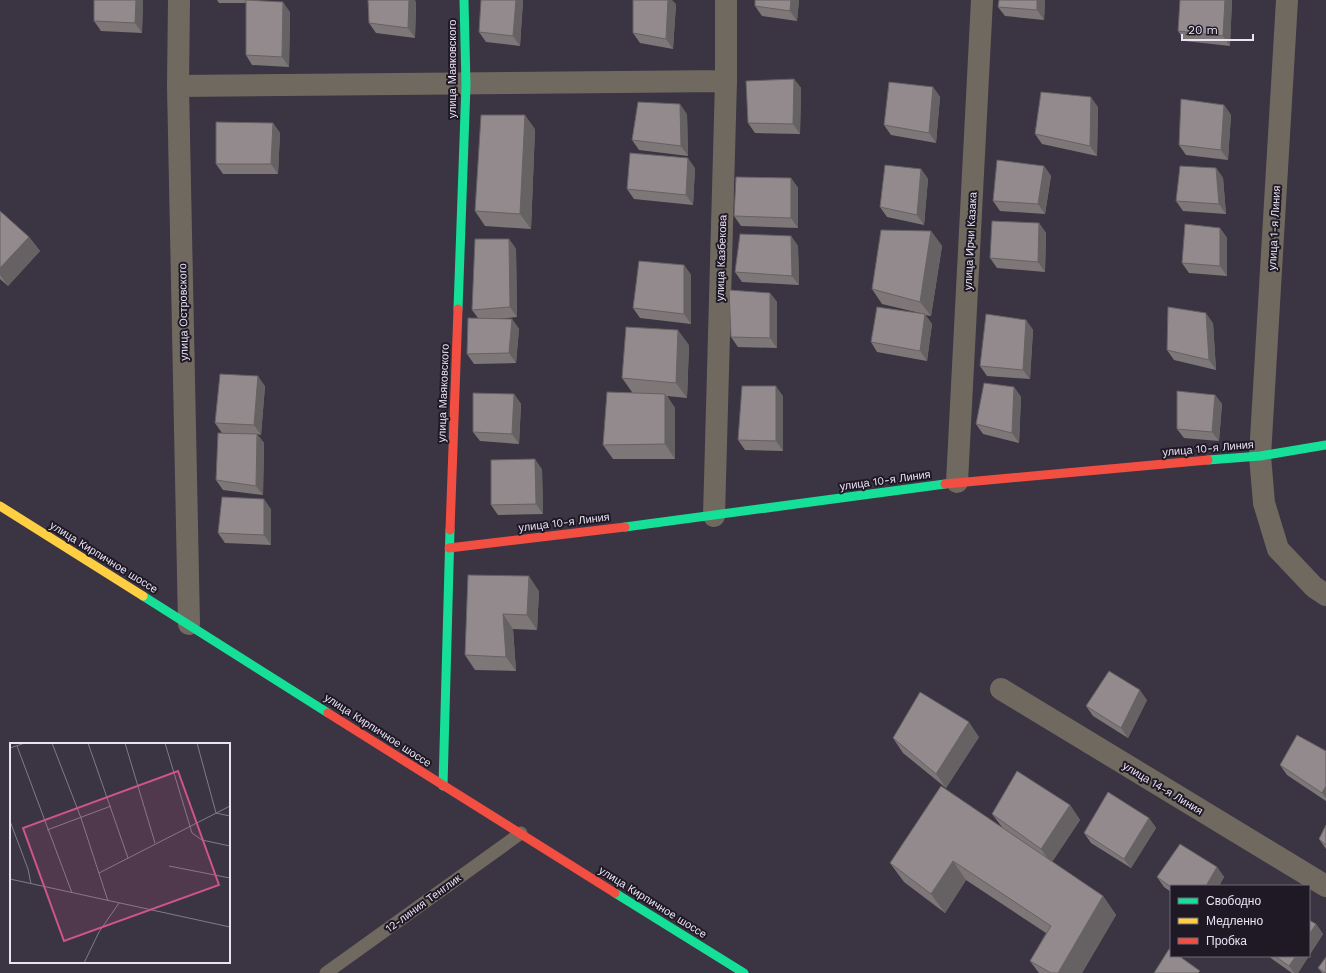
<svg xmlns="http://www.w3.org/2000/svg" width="1326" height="973" font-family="'Work Sans',sans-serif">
<rect width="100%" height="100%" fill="#3b3443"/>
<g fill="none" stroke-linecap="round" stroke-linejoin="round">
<path stroke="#70695f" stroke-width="13" d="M326 973 521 833"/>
<path stroke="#70695f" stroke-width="22" d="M179 0 178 86 189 624
M1287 0 1260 456 1264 503 1278 549 1314 587 1326 595
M178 86 726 81
M957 482 982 0
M714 516 726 81V0
M1001 689 1326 886"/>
<path stroke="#16e098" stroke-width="9" d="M458 309 466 85 464 0
M1208 460 1260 456 1326 445
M625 527 945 484
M143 596 328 713
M443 786 450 530
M615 893 744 973"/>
<path stroke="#ffcf43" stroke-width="9" d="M0 506 143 596"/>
<path stroke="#f24e42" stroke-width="9" d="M945 484 1208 460
M450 530 458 309
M449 548 625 527
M328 713 615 893"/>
</g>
<path fill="#7e7778" d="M143 0 142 33 101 31 94 21Z
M217 0H257L290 12 289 67 252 65 246 55V3H219Z
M523 0 520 46 486 42 479 32Z
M799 0 797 21 762 16 755 6Z
M1045 0 1044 20 1005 16 998 7Z
M1232 0 1230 46 1185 41 1178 31Z
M416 2 415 38 376 33 369 23Z
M676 4 673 49 640 43 633 33Z
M794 79 801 88 800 134 755 133 748 123Z
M933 87 940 97 936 143 891 135 884 125Z
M1224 105 1231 115 1228 160 1186 155 1179 145Z
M1098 107 1097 156 1042 144 1035 134Z
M687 114 688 156 639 150 632 140Z
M273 123 280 133 278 174H223L216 164Z
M535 129 531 229 485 226 475 211Z
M1044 166 1051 176 1045 214 1000 211 993 201Z
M695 168 693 205 634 199 627 189Z
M1216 168 1223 178 1226 214 1183 211 1176 201Z
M921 169 928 179 924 225 887 217 880 207Z
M791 178 798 188V228L741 226 734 216Z
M0 211 29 237 40 251 8 286 0 279Z
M1039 223 1046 233 1045 272 997 268 990 258Z
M1220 228 1227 238V276L1189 273 1182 263Z
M931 231 942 246 931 316 925 315 932 324 927 361 877 352 871 342 924 314 882 304 872 289Z
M791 236 798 246 799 285 742 282 735 272Z
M509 239 516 249 517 317 497 319H512L519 329 516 363 474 364 467 354 478 318 472 310Z
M684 265 691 275V324L640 318 633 308Z
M770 293 777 302V348L738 347 731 337Z
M1026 320 1033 330 1030 379 987 376 980 366Z
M1213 323 1216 370 1174 360 1167 350Z
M689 345 687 398 667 396 675 408V459H613L603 445 632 392 622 378Z
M265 386 261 435 257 434 264 443 263 495 223 490 216 480 233 433H222L215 423Z
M1014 387 1021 397 1019 443 983 434 976 424Z
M514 394 521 404 519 444 480 441 473 432Z
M1215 395 1222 404 1219 441 1184 438 1177 429Z
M783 396V451L745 450 738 440Z
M542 469 543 514 498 515 491 505Z
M271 509V545L225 543 218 533Z
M468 575 539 591 537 630 513 629 516 671 475 670 465 655Z
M1147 700 1128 738 1093 716 1086 706Z
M979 737 946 788 903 753 893 738Z
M1326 751V801L1287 775 1280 765Z
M1070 805 1080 820 1052 862 1103 896 1116 915 1082 973H1039L1030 961 1046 933 966 880 945 913 904 882 890 863 1002 827 992 814Z
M1149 818 1156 828 1131 868 1091 843 1084 833Z
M1326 825V849L1319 839Z
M1217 867 1224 877 1219 886H1171V892L1164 887 1157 877Z
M1316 924 1323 934 1298 973H1292L1268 956H1309Z
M1318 968 1326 973H1322Z"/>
<path fill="#666162" d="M136 0H143L142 33 135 23Z
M409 0H415L416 2 415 38 408 28Z
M516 0H523L520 46 513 36Z
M668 0H672L676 4 673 49 666 39Z
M791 0H799L797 21 790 11Z
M1037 0H1045L1044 20 1037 10Z
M1225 0H1232L1230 46 1223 36Z
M283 2 290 12 289 67 282 57Z
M794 79 801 88 800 134 793 124Z
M933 87 940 97 936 143 929 133Z
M1091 97 1098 107 1097 156 1090 146Z
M680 104 687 114 688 156 681 146Z
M1224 105 1231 115 1228 160 1221 150Z
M525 115 535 129 531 229 520 214Z
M273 123 280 133 278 174 271 164Z
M688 158 695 168 693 205 686 195Z
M1044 166 1051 176 1045 214 1038 204Z
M1216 168 1223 178 1226 214 1219 204Z
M921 169 928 179 924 225 917 215Z
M791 178 798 188V228L791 218Z
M1039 223 1046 233 1045 272 1038 262Z
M1220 228 1227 238V276L1220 266Z
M931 231 942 246 931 316 920 302Z
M791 236 798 246 799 285 792 276Z
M29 237 40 251 8 286 0 275V268Z
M509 239 516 249 517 317 510 307Z
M684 265 691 275V324L684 314Z
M770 293 777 302V348L770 338Z
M1206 313 1213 323 1216 370 1209 360Z
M925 314 932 324 927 361 920 351Z
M512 319 519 329 516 363 509 353Z
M1026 320 1033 330 1030 379 1023 370Z
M678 330 689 345 687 398 676 383Z
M258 376 265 386 261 435 254 425Z
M776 386 783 396V451L776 441Z
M1014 387 1021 397 1019 443 1012 433Z
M514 394 521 404 519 444 512 434Z
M665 394 675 408V459L665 444Z
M1215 395 1222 404 1219 441 1212 432Z
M257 434 264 443 263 495 256 486Z
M535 459 542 469 543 514 536 504Z
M264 499 271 509V545L264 535Z
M529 576 539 591 537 630 527 615Z
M503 614 513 629 516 671 506 657Z
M1140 690 1147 700 1128 738 1121 728Z
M969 722 979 737 946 788 936 774Z
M1326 786V798L1322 793Z
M1070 805 1080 820 1051 863 1041 849Z
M1149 818 1156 828 1131 868 1124 859Z
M953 861 966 880 945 913 931 894Z
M1217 867 1224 877 1219 886H1206Z
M1103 896 1116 915 1082 973H1058Z
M1316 924 1323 934 1298 973H1294L1289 966 1296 956H1309V935Z"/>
<path fill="#928a8c" stroke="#666162" d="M94 0H136L135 23 94 21Z
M246 0 283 2 282 57 246 55Z
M368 0H409L408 28 369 23Z
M481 0H516L513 36 479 32Z
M633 0H668L666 39 633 33Z
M755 0H791L790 11 755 6Z
M999 0H1037V10L998 7Z
M1180 0H1225L1223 36 1178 31Z
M794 79 793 124 748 123 746 81Z
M889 82 933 87 929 133 884 125Z
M1041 92 1091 97 1090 146 1035 134Z
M1181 99 1224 105 1221 150 1179 145Z
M638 102 680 104 681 146 632 140Z
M481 115H525L520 214 475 211Z
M216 122 273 123 271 164H216Z
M630 153 688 158 686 195 627 189Z
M997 160 1044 166 1038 204 993 201Z
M885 165 921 169 917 215 880 207Z
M1180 166 1216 168 1219 204 1176 201Z
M736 177 791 178V218L734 216Z
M0 211 29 237 0 268Z
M992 221 1039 223 1038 262 990 258Z
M1185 224 1220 228V266L1182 263Z
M881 230 931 231 920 302 872 289Z
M740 234 791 236 792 276 735 272Z
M475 239H509L510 307 472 310Z
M639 261 684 265V314L633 308Z
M729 290 770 293V338L731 337Z
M877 307 925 314 920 351 871 342Z
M1168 307 1206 313 1209 360 1167 350Z
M986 314 1026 320 1023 370 980 366Z
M468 318 512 319 509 353 467 354Z
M626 327 678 330 676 383 622 378Z
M220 374 258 376 254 425 215 423Z
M984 383 1014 387 1012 433 976 424Z
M742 386H776V441L738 440Z
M1177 391 1215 395 1212 432 1177 429Z
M607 392 665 394V444L603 445Z
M473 393 514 394 512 434 473 432Z
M218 433 257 434 256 486 216 480Z
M535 459 536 504 491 505V460Z
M222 497 264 499V535L218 533Z
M468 575 529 576 527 615 503 614 506 657 465 655Z
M1109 671 1140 690 1121 728 1086 706Z
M920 692 969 722 936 774 893 738Z
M1297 735 1326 751V786L1322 793 1280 765Z
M1017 771 1070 805 1041 849 992 814Z
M941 786 1103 896 1058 973H1051L1030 961 1051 926 953 861 931 894 890 863Z
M1108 792 1149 818 1124 859 1084 833Z
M1326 825V845L1319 839Z
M1180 844 1217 867 1206 886H1171V887L1157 877Z
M1309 920 1316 924 1309 935Z
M1169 949 1171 950V956H1179L1200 971 1198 973H1154Z
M1275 956H1296L1289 966Z
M1326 957V973H1325L1318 968Z"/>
<g text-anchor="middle" stroke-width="4" stroke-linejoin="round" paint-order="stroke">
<g font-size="11" fill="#eae3f5" stroke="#1e1925">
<text transform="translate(452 69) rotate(-90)" y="4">улица Маяковского</text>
<text transform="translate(1274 228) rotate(-87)" y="4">улица 1-я Линия</text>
<text transform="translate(970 241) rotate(-87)" y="4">улица Ирчи Казака</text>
<text transform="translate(721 258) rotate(-88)" y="4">улица Казбекова</text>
<text transform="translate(183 312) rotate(-91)" y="4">улица Островского</text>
<text transform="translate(443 393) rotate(-88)" y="4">улица Маяковского</text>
<text transform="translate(1208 448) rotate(-5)" y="4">улица 10-я Линия</text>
<text transform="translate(885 480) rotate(-8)" y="4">улица 10-я Линия</text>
<text transform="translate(564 522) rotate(-7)" y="4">улица 10-я Линия</text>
<text transform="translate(104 557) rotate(32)" y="4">улица Кирпичное шоссе</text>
<text transform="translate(378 730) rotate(33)" y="4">улица Кирпичное шоссе</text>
<text transform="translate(1163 788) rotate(31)" y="4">улица 14-я Линия</text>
<text transform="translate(653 902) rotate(32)" y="4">улица Кирпичное шоссе</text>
<text transform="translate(423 903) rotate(-36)" y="4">12-линия Тенглик</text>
</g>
</g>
<g transform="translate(10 743)">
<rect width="220" height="220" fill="#3b3443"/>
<path fill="none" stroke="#817a8a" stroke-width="1" d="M42 0 71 75 98 158M78 0 118 115M115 0 145 100M155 0 182 90 192 97 220 103M187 0 206 70 220 73M7 3 62 150M0 5 15 0M0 78 18 126 21 141M37 87 101 63M159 123 220 135M89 130 220 63M0 136 220 184M74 220 89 189 109 160"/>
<path fill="#ce5589" fill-opacity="0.15" stroke="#ce5589" stroke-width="2" d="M168 28 209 142 54 198 13 85Z"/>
<rect width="220" height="220" fill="none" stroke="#eae3f5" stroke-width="2"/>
</g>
<rect x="1170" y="885" width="140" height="72" fill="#1e1925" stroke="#706a78"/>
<rect x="1178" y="898" width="20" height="6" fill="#16e098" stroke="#706a78"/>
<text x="1206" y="905" font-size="12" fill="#eae3f5">Свободно</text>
<rect x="1178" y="918" width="20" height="6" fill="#ffcf43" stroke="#706a78"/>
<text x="1206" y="925" font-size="12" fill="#eae3f5">Медленно</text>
<rect x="1178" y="938" width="20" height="6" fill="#f24e42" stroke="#706a78"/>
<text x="1206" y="945" font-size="12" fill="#eae3f5">Пробка</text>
<path d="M1182 34v6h71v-6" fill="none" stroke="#eae3f5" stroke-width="2"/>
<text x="1188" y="34" font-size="12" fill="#eae3f5" stroke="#1e1925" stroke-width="3" paint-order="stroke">20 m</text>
</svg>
